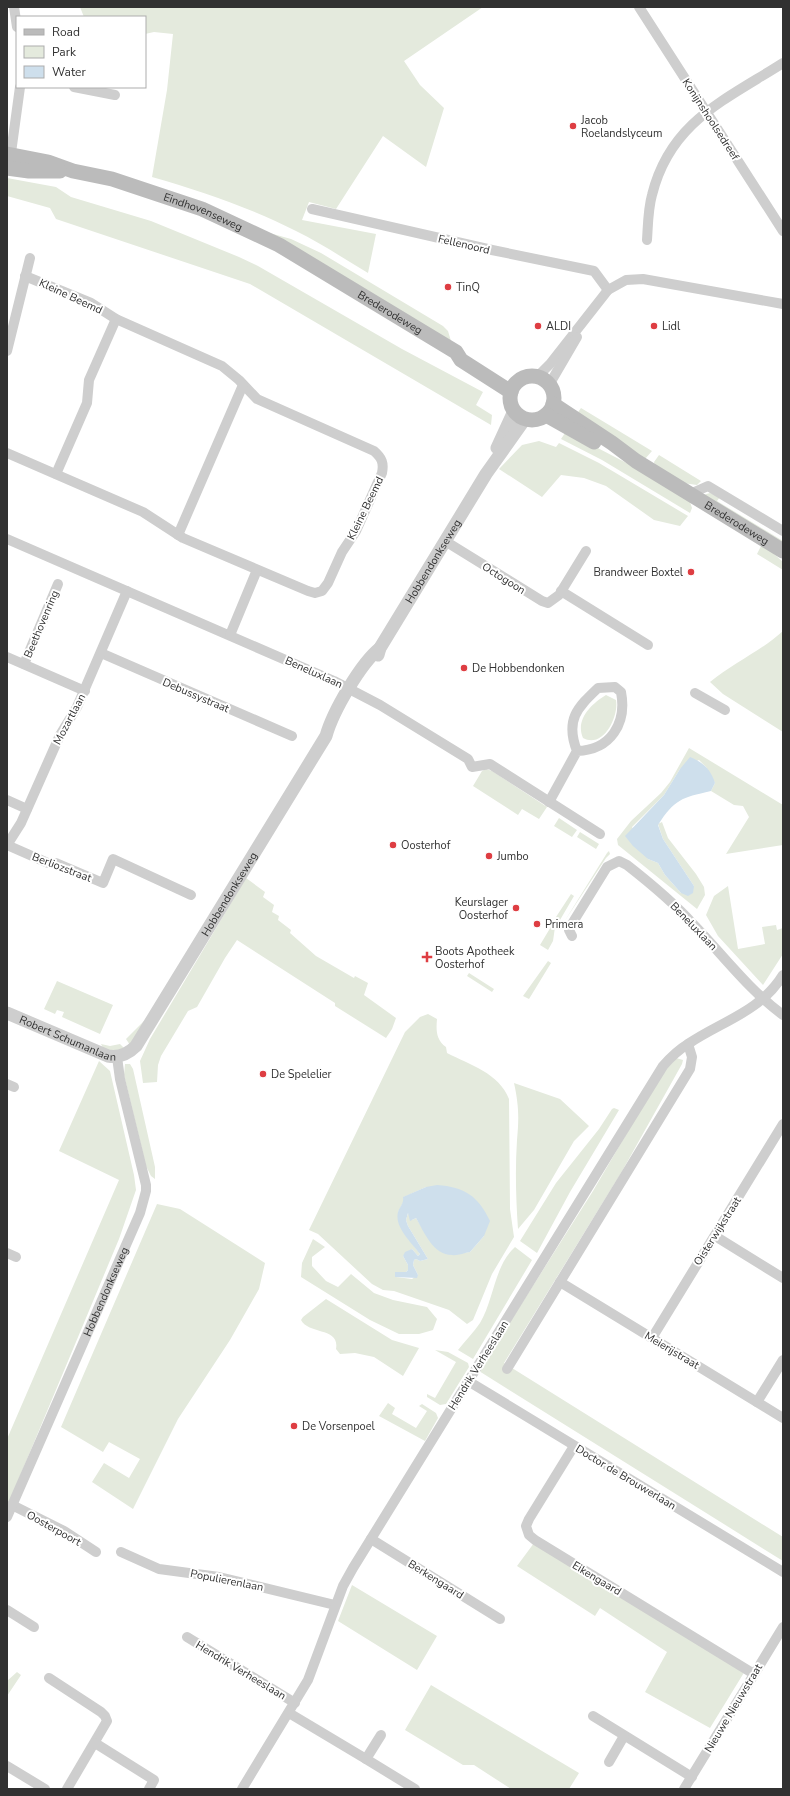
<svg xmlns="http://www.w3.org/2000/svg" width="790" height="1796" font-family="'Nunito Sans',sans-serif">
<rect width="100%" height="100%" fill="#fff"/>
<path fill="#e4eadd" fill-rule="evenodd" d="M80 7H483L404 61 420 85 444 108 426 167 383 136 336 209 309 202 302 220 376 234 368 273C344 259 321 243 296 231 251 208 201 191 152 177L167 90 173 34 154 32 145 34V17H84Z
M7 178 56 187 71 197 151 221 239 257 258 266 402 349 483 392 476 405 492 415 491 425 250 284 56 219 50 208 7 196Z
M266 232 291 239 321 253 443 326 448 331 451 341Z
M581 408 652 451 645 459 576 415Z
M567 430 590 444 642 471 690 502 692 508 690 513 602 460 561 439Z
M539 441 556 447 559 443 599 463 688 516 680 526 654 520 606 486 584 478 561 475 542 497 499 469 522 445Z
M659 455 701 481 697 485 683 483 655 466 654 462Z
M710 493 720 497 717 501 783 541V544L703 495Z
M764 545 783 562V570L757 554 761 546Z
M783 631V732L723 694 710 682C733 663 761 651 783 631Z
M606 695 616 700C619 717 603 749 583 738 575 720 591 704 606 695Z
M689 748 783 805V845L726 854 749 817 743 806 734 805 711 791 715 783 706 767 699 760 680 769 664 795 632 827 648 859 658 863 665 875 681 893 694 886 663 839 658 824 662 822 668 838 696 874 704 887 705 895 697 909 618 845 617 839 631 821 661 793 670 782Z
M486 769 492 771 547 807 539 819 522 809 518 815 473 786 482 771Z
M559 818 577 830 572 837 554 826Z
M580 832 599 844 596 849 577 837Z
M609 851 610 854 606 858 564 922 607 853Z
M246 878 265 892 263 897 274 905 272 912 279 916 278 920 291 930 290 933 316 956 354 978 355 976 368 983 364 995 396 1018 392 1029 386 1038 335 1006V1003L237 940 225 958 197 1007 188 1011 161 1056 158 1065 157 1082 143 1083 140 1061 150 1039Z
M728 886 738 949 765 944 762 927 776 925 777 930 783 928V954L763 985 718 936 706 915 714 896Z
M571 894 574 896 560 920 556 917Z
M552 925 555 927 553 941 548 950 540 945Z
M548 961 551 963 529 999 523 996Z
M469 973 494 989 492 992 467 976Z
M57 981 113 1005 100 1034 62 1017 64 1012 57 1010 55 1014 44 1009Z
M428 1014 437 1019C436 1030 436 1040 446 1047L447 1053C470 1065 499 1073 509 1099L510 1209 514 1237 492 1274 473 1320 467 1324 449 1310 394 1291 383 1290 372 1284 318 1234 309 1230 405 1032 420 1017ZM426 1187 484 1236 470 1252 461 1253 424 1231 416 1218 412 1220 408 1213 406 1220 408 1226 428 1259 420 1261 416 1259 414 1260 413 1265 418 1275 412 1279 396 1277 395 1272H406L408 1270V1265L403 1256 412 1249 418 1256 420 1254 405 1234 398 1212 404 1201V1197Z
M145 1020 130 1045 126 1039Z
M101 1044 110 1046 120 1044 124 1048 118 1051 104 1050Z
M676 1058 683 1060 682 1064 621 1173 504 1363 783 1537V1561L479 1371 593 1191 662 1073Z
M99 1061 110 1071 134 1175 136 1190 119 1239 7 1507V1439L119 1180 59 1151Z
M125 1064H130L133 1069 155 1167V1179L151 1176 146 1166 124 1075Z
M514 1083 560 1099 589 1126 574 1141 534 1210 518 1229C516 1200 515 1170 517 1140 519 1118 519 1106 514 1083Z
M614 1108 619 1110 570 1192 537 1253 520 1241 556 1183 599 1129 612 1109Z
M157 1204 180 1209 265 1263 259 1289 230 1340 178 1419 133 1509 92 1482 104 1463 129 1478 140 1459 109 1442 103 1452 61 1427Z
M313 1239 325 1247 312 1257V1266L326 1281 338 1287 351 1274 374 1293 393 1300 427 1307 437 1319 433 1330 419 1334H399L370 1320 301 1277 302 1263Z
M515 1247 532 1260 473 1359 458 1350C465 1341 474 1332 480 1323 494 1300 494 1266 515 1247Z
M326 1299 392 1340 419 1348 403 1376 374 1357 355 1353 340 1354 336 1349C340 1327 309 1335 301 1320L303 1317Z
M435 1350 448 1352 468 1363 469 1367 446 1404 440 1405 427 1397V1394L435 1398 456 1362Z
M388 1403 395 1408 392 1414 416 1428 427 1411 419 1406 422 1404 436 1413 438 1418 425 1441 379 1416Z
M534 1543 745 1671 710 1728 645 1692 667 1652 600 1608 595 1616 517 1566Z
M352 1585 437 1636 417 1670 338 1621Z
M17 1672 21 1675 7 1696V1681Z
M431 1685 579 1773 569 1789H511L474 1765H463L405 1730Z"/>
<path fill="#cedfec" d="M690 757C703 762 711 770 715 783L711 791C681 798 675 799 658 825L663 839 694 886 693 893 688 896 681 893 665 875 658 863 648 859 633 846 625 836 664 795 680 769Z
M437 1185C465 1187 478 1196 490 1221L484 1236 470 1252C464 1253 457 1256 452 1255 433 1255 424 1232 416 1218L410 1221 408 1213 406 1220 408 1226 428 1259 420 1261 416 1259 414 1260 413 1265 418 1275 417 1278 395 1277V1272H406L408 1270V1265L403 1256 405 1252 412 1249 418 1256 420 1254C412 1243 394 1227 398 1212 400 1206 404 1204 403 1197L426 1187Z"/>
<g fill="none" stroke-linecap="round" stroke-linejoin="round">
<g stroke="#cecece" stroke-width="10">
<path d="M14 7 17 27"/>
<path d="M639 7 783 231"/>
<path d="M74 87 115 95"/>
<path d="M10 160 20 87"/>
<path d="M312 209 492 250 594 271 608 290"/>
<path d="M647 240C648 225 648 209 652 195 670 122 725 100 783 63"/>
<path d="M7 351 30 258"/>
<path d="M537 377 550 364 608 290 626 280 643 279 783 304"/>
<path d="M549 385 577 337"/>
<path d="M7 453 143 512 183 538 308 591 315 593 322 591 328 583 342 552 356 531 382 473C384 463 382 458 374 451L257 399 239 380 222 366 116 319 91 303 25 276"/>
<path d="M56 474 87 403 89 380 116 319"/>
<path d="M690 494 708 486 783 531"/>
<path d="M178 535 243 385"/>
<path d="M7 539 334 681 380 705 468 759 472 767 490 764 600 834"/>
<path d="M445 541 542 601 548 603 559 595 586 551"/>
<path d="M561 591 648 645"/>
<path d="M230 635 257 570"/>
<path d="M101 653 292 736"/>
<path d="M7 657 85 691"/>
<path d="M24 664 58 584"/>
<path d="M695 693 725 710"/>
<path d="M7 800 27 809"/>
<path d="M549 802 577 751C611 750 627 723 621 692L615 687 598 688C577 708 565 720 577 751"/>
<path d="M7 845 21 823 60 735 77 707 127 591"/>
<path d="M7 845 48 863H56L103 883 113 859 191 895"/>
<path d="M572 936 569 930 570 927 607 867 619 861 627 865C650 883 673 902 693 924 723 955 748 989 783 1015"/>
<path d="M7 1084 14 1087"/>
<path d="M715 1236 783 1278"/>
<path d="M7 1253 16 1257"/>
<path d="M560 1282 783 1418"/>
<path d="M652 1338 783 1124"/>
<path d="M507 1369 690 1069 692 1057 688 1044"/>
<path d="M468 1381 783 1572"/>
<path d="M757 1402 783 1360"/>
<path d="M574 1446 529 1519 526 1526 529 1535 535 1540 754 1674"/>
<path d="M12 1505 64 1531 96 1552"/>
<path id="s1" d="M7 1517 140 1213 146 1191V1185L120 1079 117 1057"/>
<path d="M371 1539 500 1619"/>
<path d="M121 1552 159 1569 219 1577 335 1605"/>
<path d="M7 1610 34 1627"/>
<path d="M187 1637 295 1703"/>
<path d="M49 1678 101 1712 105 1716 107 1721 67 1789"/>
<path d="M289 1713 366 1759 381 1735"/>
<path d="M593 1716 692 1777"/>
<path d="M95 1743 154 1780 149 1789"/>
<path d="M366 1759 415 1789"/>
<path d="M609 1762 624 1736"/>
<path d="M7 1766 45 1789"/>
<path d="M242 1789 308 1680 343 1586 353 1568 663 1066C670 1058 678 1050 688 1044 722 1021 760 1012 783 975"/>
<path d="M684 1789 783 1627"/>
</g>
<g stroke="#cecece" stroke-width="13">
<path d="M497 448 514 411"/>
<path id="s2" d="M378 655 380 648 486 474 525 419"/>
<path id="s3" d="M7 1013 108 1056C119 1058 128 1054 136 1046L326 736C333 711 361 663 380 648"/>
</g>
<g stroke="#bbb" stroke-width="15">
<path id="s4" d="M7 154 48 162 73 171 112 179 202 209 279 245 456 352 461 360 511 392"/>
<path d="M7 168 29 171H60"/>
<circle cx="532" cy="398" r="22"/>
<path id="s5" d="M553 404 612 443 636 461 783 551"/>
<path d="M546 415 594 442"/>
</g>
</g>
<g fill="#de3d42" stroke="#fff" stroke-width="1.5">
<circle cx="573" cy="126" r="4"/>
<circle cx="448" cy="287" r="4"/>
<circle cx="538" cy="326" r="4"/>
<circle cx="654" cy="326" r="4"/>
<circle cx="691" cy="572" r="4"/>
<circle cx="464" cy="668" r="4"/>
<circle cx="393" cy="845" r="4"/>
<circle cx="489" cy="856" r="4"/>
<circle cx="516" cy="908" r="4"/>
<circle cx="537" cy="924" r="4"/>
<path d="M425 951h4v4h4v4h-4v4h-4v-4h-4v-4h4z"/>
<circle cx="263" cy="1074" r="4"/>
<circle cx="294" cy="1426" r="4"/>
</g>
<g text-anchor="middle" stroke-width="4" stroke-linejoin="round" paint-order="stroke">
<g font-size="11" fill="#313131" stroke="#fff">
<text transform="translate(711 119) rotate(57)" y="4">Konijnshoolsedreef</text>
<text dy="4" stroke="none"><textPath href="#s4" startOffset="205">Eindhovenseweg</textPath></text>
<text transform="translate(464 244) rotate(13)" y="4">Fellenoord</text>
<text transform="translate(71 296) rotate(25)" y="4">Kleine Beemd</text>
<text dy="4" stroke="none"><textPath href="#s4" startOffset="418">Brederodeweg</textPath></text>
<text transform="translate(365 508) rotate(-64)" y="4">Kleine Beemd</text>
<text dy="4" stroke="none"><textPath href="#s5" startOffset="219">Brederodeweg</textPath></text>
<text dy="4" stroke="none"><textPath href="#s2" startOffset="109">Hobbendonkseweg</textPath></text>
<text transform="translate(504 578) rotate(32)" y="4">Octogoon</text>
<text transform="translate(41 624) rotate(-67)" y="4">Beethovenring</text>
<text transform="translate(314 672) rotate(24)" y="4">Beneluxlaan</text>
<text transform="translate(196 695) rotate(23)" y="4">Debussystraat</text>
<text transform="translate(69 719) rotate(-62)" y="4">Mozartlaan</text>
<text transform="translate(62 867) rotate(21)" y="4">Berliozstraat</text>
<text dy="4" stroke="none"><textPath href="#s3" startOffset="319">Hobbendonkseweg</textPath></text>
<text transform="translate(694 926) rotate(46)" y="4">Beneluxlaan</text>
<text dy="4" stroke="none"><textPath href="#s3" startOffset="66">Robert Schumanlaan</textPath></text>
<text transform="translate(717 1231) rotate(-58)" y="4">Oisterwijkstraat</text>
<text dy="4" stroke="none"><textPath href="#s1" startOffset="246">Hobbendonkseweg</textPath></text>
<text transform="translate(672 1350) rotate(31)" y="4">Meierijstraat</text>
<text transform="translate(478 1365) rotate(-58)" y="4">Hendrik Verheeslaan</text>
<text transform="translate(626 1477) rotate(31)" y="4">Doctor de Brouwerlaan</text>
<text transform="translate(54 1528) rotate(29)" y="4">Oosterpoort</text>
<text transform="translate(597 1578) rotate(31)" y="4">Eikengaard</text>
<text transform="translate(436 1579) rotate(32)" y="4">Berkengaard</text>
<text transform="translate(227 1580) rotate(11)" y="4">Populierenlaan</text>
<text transform="translate(241 1670) rotate(31)" y="4">Hendrik Verheeslaan</text>
<text transform="translate(733 1708) rotate(-59)" y="4">Nieuwe Nieuwstraat</text>
</g>
<g font-size="11" fill="#313131" stroke="#fff" text-anchor="start">
<text x="581" y="124">Jacob<tspan x="581" dy="13">Roelandslyceum</tspan></text>
<text x="456" y="291">TinQ</text>
<text x="546" y="330">ALDI</text>
<text x="662" y="330">Lidl</text>
<text x="683" y="576" text-anchor="end">Brandweer Boxtel</text>
<text x="472" y="672">De Hobbendonken</text>
<text x="401" y="849">Oosterhof</text>
<text x="497" y="860">Jumbo</text>
<text x="508" y="906" text-anchor="end">Keurslager<tspan x="508" dy="13">Oosterhof</tspan></text>
<text x="545" y="928">Primera</text>
<text x="435" y="955">Boots Apotheek<tspan x="435" dy="13">Oosterhof</tspan></text>
<text x="271" y="1078">De Spelelier</text>
<text x="302" y="1430">De Vorsenpoel</text>
</g>
</g>
<rect width="790" height="1796" fill="none" stroke="#313131" stroke-width="16"/>
<rect x="16" y="16" width="130" height="72" fill="#ffffff" stroke="#adadad"/>
<rect x="24" y="29" width="20" height="6" fill="#bbbbbb" stroke="#adadad"/>
<text x="52" y="36" font-size="12" fill="#313131">Road</text>
<rect x="24" y="46" width="20" height="12" fill="#e4eadd" stroke="#adadad"/>
<text x="52" y="56" font-size="12" fill="#313131">Park</text>
<rect x="24" y="66" width="20" height="12" fill="#cedfec" stroke="#adadad"/>
<text x="52" y="76" font-size="12" fill="#313131">Water</text>
</svg>
